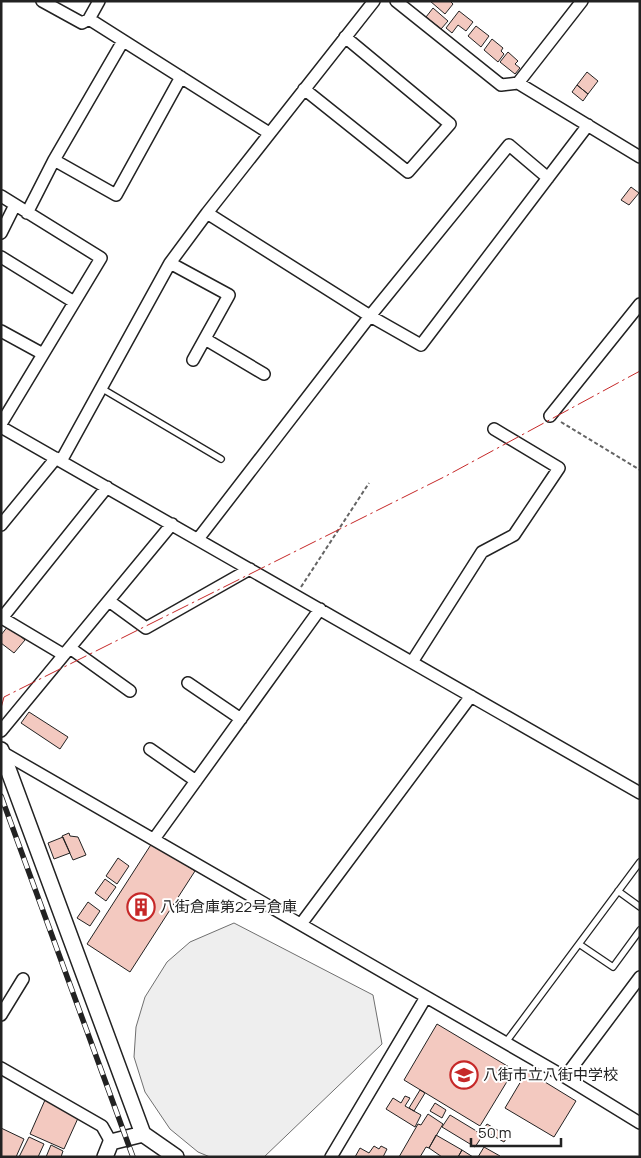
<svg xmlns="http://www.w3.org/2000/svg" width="641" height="1158" font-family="Manrope,'Noto Sans JP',sans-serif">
<rect width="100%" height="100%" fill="#fff"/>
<path fill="#eee" stroke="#6f6f6f" d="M234 923 373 995 382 1044 264 1157H210L198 1152 170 1129 145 1092 134 1057 136 1027 145 997 167 962 190 942Z"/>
<path fill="#f3c9c0" stroke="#222" d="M430 1H450L453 4 445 14Z
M433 8 448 21 441 29 426 17Z
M459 11 473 22 466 31 458 25 452 33 446 28Z
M476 26 489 36 481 47 468 36Z
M492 39 503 48 501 51 504 54 498 62 484 50Z
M508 52 518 61 515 64 520 68 515 74 500 62Z
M587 72 598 81 588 94 577 85Z
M577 85 588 94 583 101 572 92Z
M631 187 639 193 629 205 621 200Z
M8 626 25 640 14 653 1 643V635Z
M29 712 68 737 60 749 21 723Z
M69 833 70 836 78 837 86 855 73 860 62 836Z
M63 837 70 853 54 859 48 843Z
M152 843 195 871 130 972 87 944Z
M118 858 129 866 117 884 106 876Z
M105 879 116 887 106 901 95 893Z
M88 902 100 911 90 926 77 918Z
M437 1024 514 1070 480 1126 404 1080Z
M527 1071 576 1101 554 1137 505 1108Z
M420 1090 425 1093 414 1111 409 1108Z
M405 1096 410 1098 405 1106 421 1115 415 1127 386 1109 393 1098 401 1103Z
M45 1100 79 1116 64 1149 30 1134Z
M435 1103 446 1110 442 1118 430 1111Z
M428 1114 443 1124 429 1148 426 1147 420 1157H399L418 1124 421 1125Z
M450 1115 483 1135 475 1147 442 1127Z
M487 1124 508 1136 504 1142 483 1130Z
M1 1128 24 1139 16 1157H1Z
M436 1135 462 1150 458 1157H442L429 1148Z
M29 1137 44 1144 38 1157H19Z
M51 1145 63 1151 61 1157H46Z
M374 1146 379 1149 381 1146 387 1149 383 1157H355L360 1148 369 1153Z
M484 1147 500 1156V1157H478Z
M462 1150 473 1157H458Z"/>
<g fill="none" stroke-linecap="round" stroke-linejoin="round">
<g stroke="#222" stroke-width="8">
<path id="lane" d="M101 388 221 459
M618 891 640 907
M579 944 613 967 640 930
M506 1042 640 862"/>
</g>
<g stroke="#222" stroke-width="14">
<path id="street" d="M42 1 82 23 89 19
M99 1 89 19 269 133
M396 1 501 85 518 83 640 157
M518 83 582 1
M304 89 408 172 450 124 345 37
M54 160 116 195 181 77
M1 196 101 258 1 424
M27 213 54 160 123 41
M207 213 370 316 421 345 588 125
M1 233 15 205
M1 257 74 302
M170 263 229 295 193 360
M1 331 43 354
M205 339 264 374
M550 416 640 304
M1 427 640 793
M61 461 170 263 207 213 374 1
M1 525 56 458
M198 539 370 316 509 145 548 178
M109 601 146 628 250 569
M70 648 130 691
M64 655 2 618 107 487
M412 662 482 552 514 535 559 468 494 429
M188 683 241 719
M1 731 172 524
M150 749 196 781
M2 752 565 1077 640 1123
M154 839 320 609
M301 924 471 696
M1 1015 23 979
M1 1068 102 1126 111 1142
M565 1077 640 977
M331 1157 426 997"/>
</g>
<g stroke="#222" stroke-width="18">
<path id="secondary" d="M1 750 143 1134 176 1157
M105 1157 111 1142 143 1134"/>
</g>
<path stroke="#646464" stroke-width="2" stroke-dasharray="4 2.5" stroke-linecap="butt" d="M561 422 640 470
M301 587 369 483"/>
<use href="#lane" stroke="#fff" stroke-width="5.5"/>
<use href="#street" stroke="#fff" stroke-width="11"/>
<use href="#secondary" stroke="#fff" stroke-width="15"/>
<g stroke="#222" stroke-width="5.5">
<path id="rail" d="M1 796 133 1157"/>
</g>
<use href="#rail" stroke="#fff" stroke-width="4" stroke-dasharray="11" stroke-linecap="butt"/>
<path stroke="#c62828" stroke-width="1" stroke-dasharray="18 4 2.5 4" stroke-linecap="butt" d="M1 708 4 697 446 476 640 371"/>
</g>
<defs>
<g id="building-ring" transform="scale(1.4375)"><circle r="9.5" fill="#fff" stroke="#c62828" stroke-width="1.5"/><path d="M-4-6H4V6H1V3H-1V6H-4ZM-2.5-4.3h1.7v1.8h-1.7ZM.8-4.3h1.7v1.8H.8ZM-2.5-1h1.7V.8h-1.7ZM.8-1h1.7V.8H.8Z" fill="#c62828"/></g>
<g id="school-ring" transform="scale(1.4375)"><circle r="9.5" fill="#fff" stroke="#c62828" stroke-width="1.5"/><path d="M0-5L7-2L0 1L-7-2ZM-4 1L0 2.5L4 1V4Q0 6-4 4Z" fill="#c62828"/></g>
</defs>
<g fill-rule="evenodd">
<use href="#building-ring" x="141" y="907"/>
<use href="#school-ring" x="464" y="1075"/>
</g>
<g text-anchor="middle" stroke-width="4" stroke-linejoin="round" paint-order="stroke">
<g font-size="15" fill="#222" stroke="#fff" text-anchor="start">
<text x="160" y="912">八街倉庫第22号倉庫</text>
<text x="483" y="1080">八街市立八街中学校</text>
</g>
</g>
<rect width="641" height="1158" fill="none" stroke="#222222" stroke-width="5"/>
<path d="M471 1138v8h90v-8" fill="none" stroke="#222222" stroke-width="2.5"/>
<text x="478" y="1138" font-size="15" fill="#222222" stroke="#ffffff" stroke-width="4" paint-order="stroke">50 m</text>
</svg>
